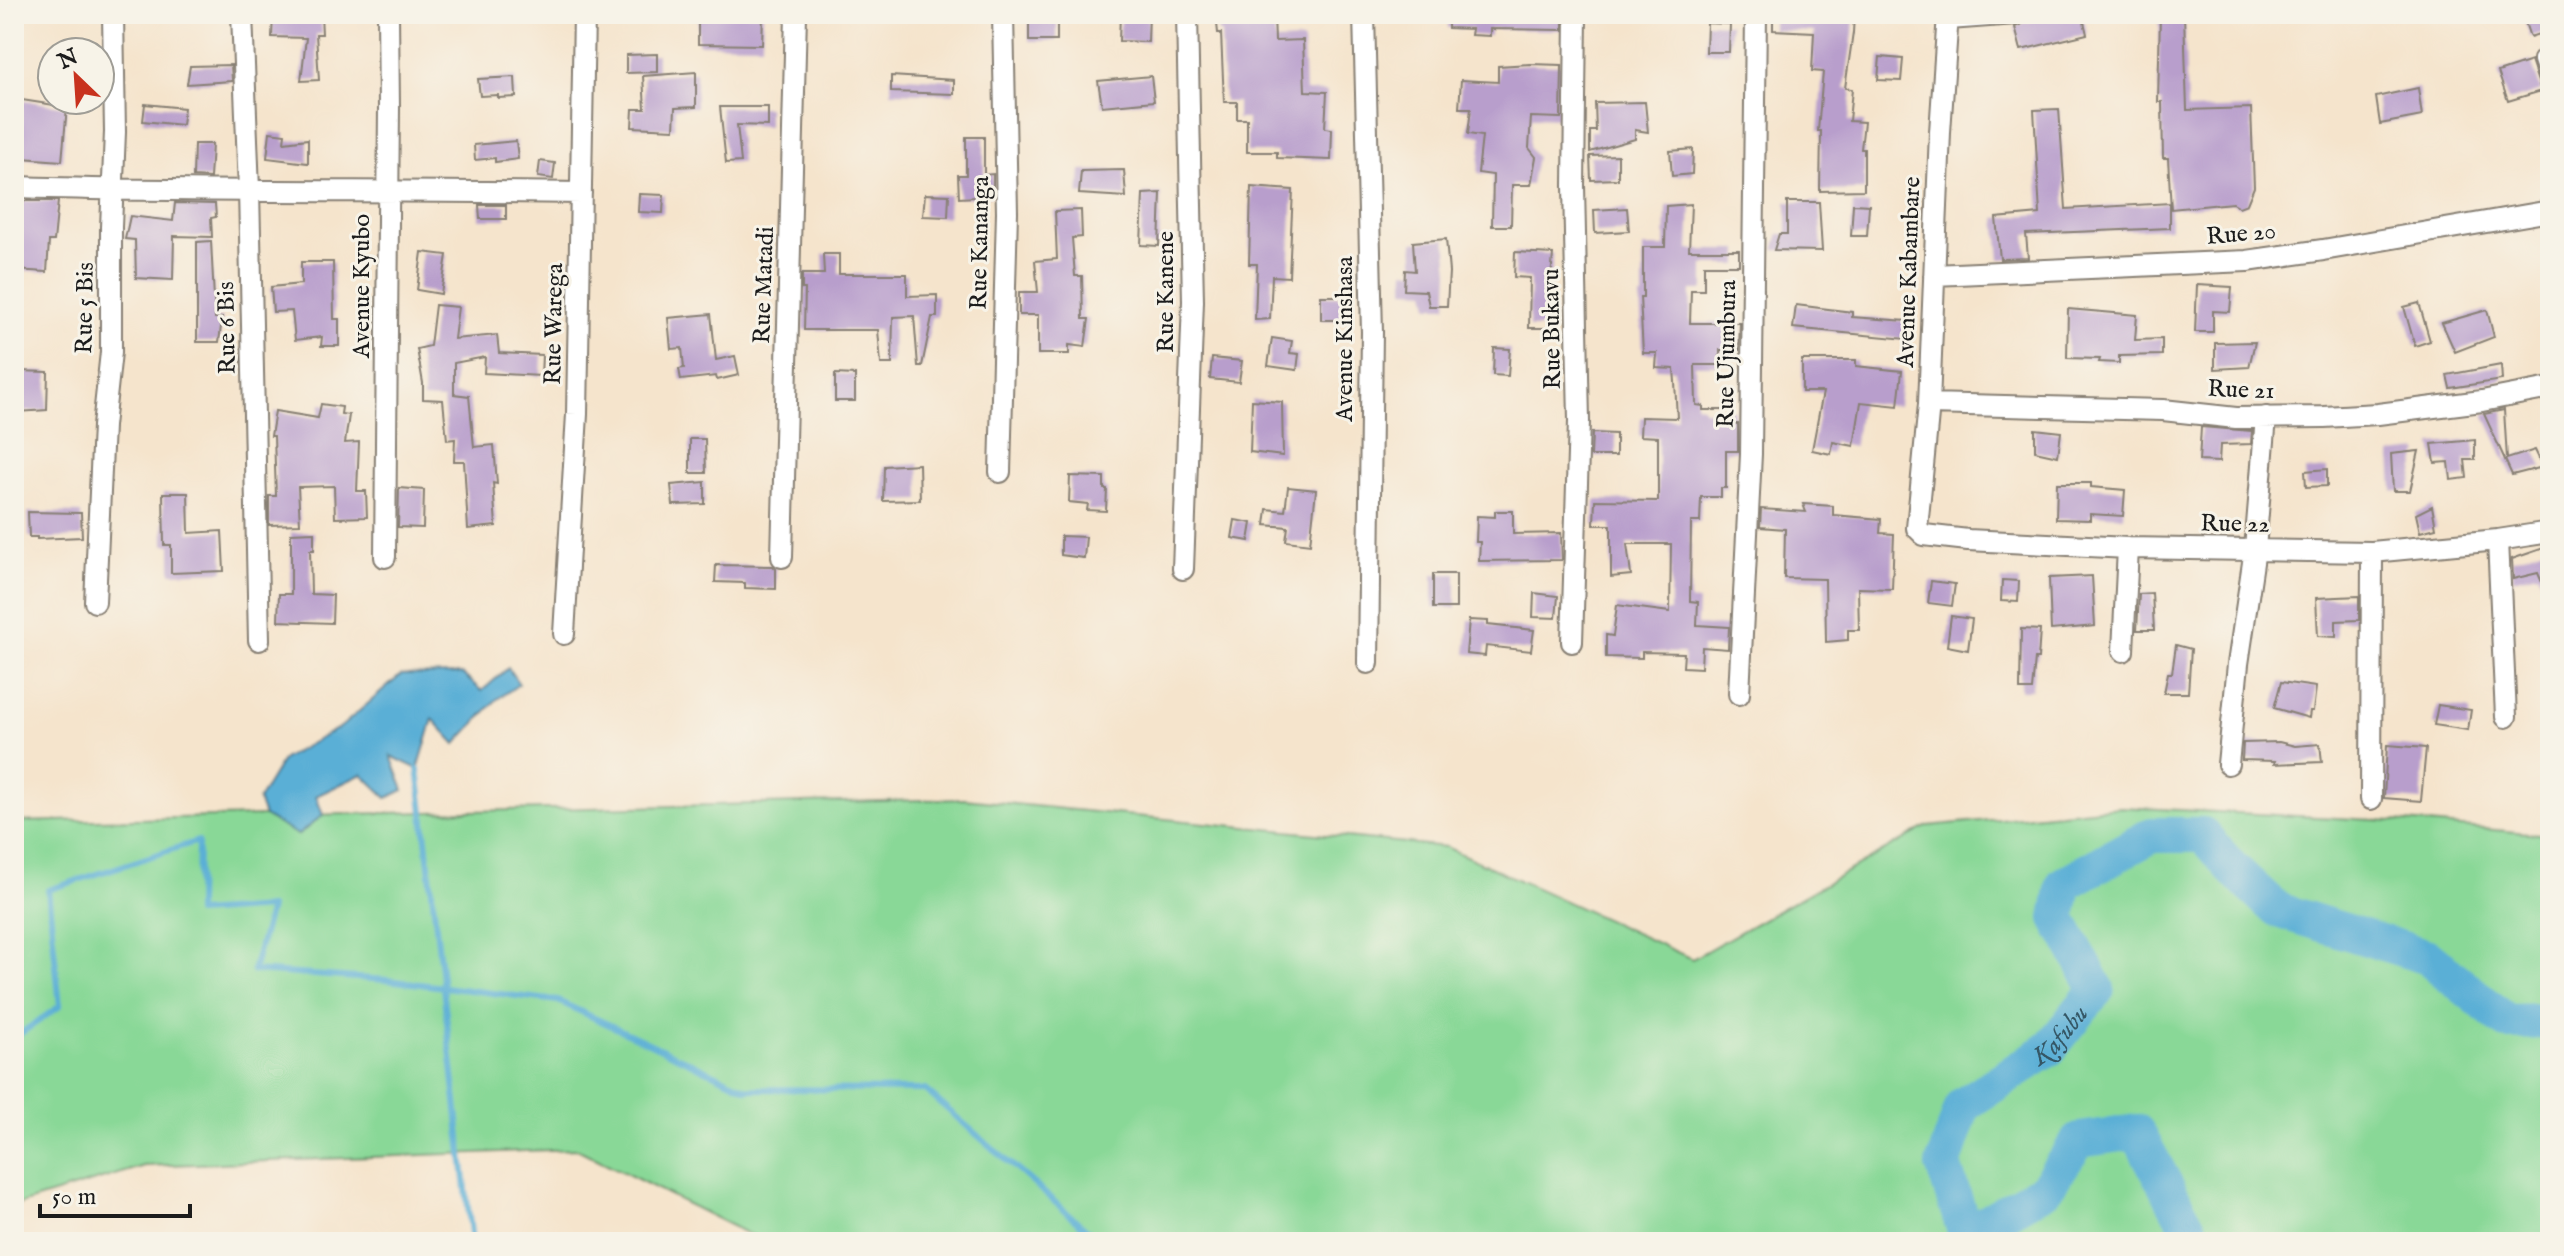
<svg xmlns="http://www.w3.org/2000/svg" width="2564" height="1256" font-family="'IM FELL English',serif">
<rect width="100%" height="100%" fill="#f7f3e8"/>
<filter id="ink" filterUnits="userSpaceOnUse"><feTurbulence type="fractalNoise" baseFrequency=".0125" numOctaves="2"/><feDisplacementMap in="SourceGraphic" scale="16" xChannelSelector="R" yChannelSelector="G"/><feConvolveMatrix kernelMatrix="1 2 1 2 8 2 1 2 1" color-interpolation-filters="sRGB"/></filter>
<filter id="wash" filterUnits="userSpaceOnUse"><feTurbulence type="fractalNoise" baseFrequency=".006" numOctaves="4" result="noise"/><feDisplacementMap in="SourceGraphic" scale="32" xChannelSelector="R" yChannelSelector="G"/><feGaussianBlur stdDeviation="1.8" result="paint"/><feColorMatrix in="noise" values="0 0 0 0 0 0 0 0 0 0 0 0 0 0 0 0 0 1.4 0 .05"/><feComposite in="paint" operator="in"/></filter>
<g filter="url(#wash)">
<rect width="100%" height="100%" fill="#f5e4cc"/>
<path fill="#89d897" stroke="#527a5a" stroke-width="2" d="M964 799 1446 847 1692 959 1928 826 2121 807 2394 821 2550 835V1242H764L577 1149 144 1166 14 1206V822Z"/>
<path fill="#5aafd6" stroke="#3b6679" stroke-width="2" d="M508 668 519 684 496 700 456 744 433 719 418 769 391 756 404 790 387 798 362 774 316 796 323 815 298 835 264 816 258 800 283 759 342 726 401 675 462 674 482 691Z"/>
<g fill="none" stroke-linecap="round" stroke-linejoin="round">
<path stroke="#5aafd6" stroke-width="6" d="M418 769 472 1242
M14 1038 60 1006 48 890 198 841 197 913 270 908 253 971 387 980 558 1001 747 1089 925 1090 1101 1242
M1955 1242 1966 1234"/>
<path stroke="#5aafd6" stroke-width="36" id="s1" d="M2196 1242 2137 1132 2079 1140 2045 1189 1966 1234 1943 1165 1963 1105 2049 1049 2097 989 2058 918 2064 884 2152 835H2203L2231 867 2277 910 2428 957 2507 1022 2550 1021"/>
</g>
<g id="blocks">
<path fill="#b89ecc" d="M273 14H321L322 34H316L319 80 301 81 306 38 272 37Z
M698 14H763L762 45 698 44Z
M1120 14H1149L1148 42 1119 41Z
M1216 14H1274L1275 41 1303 40 1305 91 1327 92 1325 128 1332 129 1331 160 1277 158V152H1247V119H1237V102H1224L1221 33H1218Z
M1448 14H1563V30L1490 29V36L1471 35 1472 29 1448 28Z
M1773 14H1854L1853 33 1845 88 1852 89 1849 121 1864 122 1861 149H1864V190L1820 191 1821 131H1818L1823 72 1812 71 1814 32 1773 30Z
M2059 14H2082L2087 34 2021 50 2015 27 2026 22Z
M2160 14H2184L2187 110 2251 108 2254 187 2247 204 2239 207 2232 203 2171 209 2168 158H2163L2162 102H2158Z
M2522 14H2538L2545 32 2530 37Z
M1029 16 1057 17V41H1029Z
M1707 23 1730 24 1729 52H1706Z
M657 54V72L626 73V55Z
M1880 57 1903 59 1901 81 1878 80Z
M2531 61 2541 91 2508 101 2498 72Z
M1530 64 1562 65 1561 118 1531 117 1529 148 1536 157 1531 185H1512L1511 226H1492L1493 175 1478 173 1482 136 1468 134 1471 108H1459L1461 80 1498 82V66Z
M231 65 232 81 187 84 190 66Z
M696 72V107L675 108 674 129 632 127 633 109H645L643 76Z
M891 76 954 80V94L891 92Z
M1151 76 1154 101 1102 106 1098 81Z
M515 77 516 97 498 98V95L480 96 478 79Z
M2418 88 2422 116 2380 124 2376 97Z
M22 100 67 107 62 161 22 158Z
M1645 102 1648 132 1635 130V139L1590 152V131H1596L1595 103Z
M145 104 184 108 182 125 143 121Z
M720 107H768V126L737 125 741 162 726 163Z
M2059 109 2066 209 2170 203V228L2026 234 2028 258 2000 259 1996 218 2040 214 2034 110Z
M270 132 285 134 284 142 308 139V163L267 158Z
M966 137H984V175L993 174V196L959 198 958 175H966Z
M516 141 518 159 495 162V158L475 160 474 145Z
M194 144H212L210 178 193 177Z
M1693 149 1692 174 1672 176 1670 151Z
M1618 155V179L1591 180 1590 156Z
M540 161 555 163 553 179 538 177Z
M1124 170 1126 197 1079 194 1081 171Z
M1251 187 1293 190 1289 277 1272 276 1270 319 1255 320 1257 264H1249Z
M1161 193 1159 246 1141 245 1143 194Z
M639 194 664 195 663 213 638 212Z
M925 194 949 195 948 217 923 216Z
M14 201H58L54 241H49L47 272 14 270Z
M1787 202H1819L1822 251 1774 250 1779 234H1787Z
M175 203 215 204 216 217 211 218 212 237 174 236 173 280 136 278 135 240 125 239 130 216 173 221Z
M1691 204 1689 250H1739V265H1704V290H1691L1690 323H1740L1739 350H1720V365H1695L1696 405 1703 406V410H1734L1733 424H1738V451H1726V488H1721V497H1701L1700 522H1691L1690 601 1698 602 1697 625 1729 627 1728 649 1702 647 1701 668 1683 667 1684 653 1642 652V658L1606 657V635L1613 636 1617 605 1670 612 1671 544H1627L1631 575 1611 577V525H1594L1595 500 1658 501V437L1640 436 1641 417 1677 418 1675 382 1674 369 1656 368 1657 353H1643L1640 297H1643V247H1665L1666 206Z
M1853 204 1869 205 1867 236H1851Z
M479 205H506V219H480Z
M1627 208 1629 231 1595 233 1594 210Z
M1081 210 1082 237 1072 238 1075 276H1082L1083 319H1089L1085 347 1069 345V354H1038V315H1019V292H1038L1035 261 1057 259 1055 211Z
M1446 239 1449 272 1447 306H1429L1426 291 1404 290 1405 270 1415 271 1413 242Z
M211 241 215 318H222L219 342H197V242Z
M422 252 447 255 441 294 417 290Z
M1515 252 1553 254 1549 305H1554V328H1529L1530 278 1514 277Z
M823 254H839V274H907V296L937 295V317H932L922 366H918L914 316 893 317 892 364H881L878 330H804L805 289H802V274H824Z
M301 262H333L334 319H339V346H321L322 337 295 340 292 311 273 312 271 287 301 284Z
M2197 285 2232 287 2230 312 2213 311V332H2195Z
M1321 296H1347V320H1321Z
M2419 303 2430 341 2415 346 2404 307Z
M435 305 458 307 454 339 497 335 499 353 542 355 541 376 484 373 485 357 454 363V394L469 396 474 447 494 445 497 484 493 483 496 526 468 529 464 461H454L455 439 447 440 443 400 423 399V383L417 349 430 346Z
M1796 305 1852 312V317L1907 321 1906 339 1793 328Z
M2068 309 2137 315 2135 340 2162 339V355L2119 356V363L2099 362 2100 359 2067 358Z
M2487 310 2494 337 2455 352 2442 323Z
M711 314 716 360 735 356 739 375 717 380 716 376 681 380 679 369 684 368 682 348 671 349 668 318Z
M1272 338 1292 341 1290 353 1299 354 1297 370 1268 366Z
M2255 342 2249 367 2215 369V343Z
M1494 348 1510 349 1508 376 1493 375Z
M1212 358 1242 361 1239 382 1210 379Z
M1802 360H1856V366L1902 371 1898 406 1861 402 1854 446 1833 442 1831 454 1812 450 1823 392H1802Z
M2501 365 2502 380 2450 388 2447 375Z
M18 371 48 372 47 410 18 412Z
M835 374 855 375V401H835Z
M1252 400 1282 402 1283 456 1250 452Z
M321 404 342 407 341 414 349 415 345 443 359 442 357 491H366L367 517 335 518 334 486 298 487 300 524 269 525V496H276L274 436H271L275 411 318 418Z
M2504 410 2507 459 2535 450 2543 467 2512 475 2484 414Z
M2201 427 2252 431 2251 444 2220 445 2219 462 2199 461Z
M2035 429 2061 432 2058 456 2035 451Z
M1592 433 1616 434V456H1591Z
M690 439H705L706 473H690Z
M2475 440V460H2465L2467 478 2451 480 2449 462 2435 463 2432 444Z
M2419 451 2410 491H2393L2391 454Z
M919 464 920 500 883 501 884 466Z
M2327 469V486L2306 487 2305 471Z
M1070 476 1104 477V489H1107L1106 511 1087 510 1088 504 1069 502Z
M705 482V504L673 505 671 485Z
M2057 483H2091V487L2125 490 2123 516 2090 514V520L2056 519Z
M1288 487 1316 490 1310 544 1286 541 1288 527 1265 525 1267 509 1285 511Z
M399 488 424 490 423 528 398 527Z
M163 493H188L189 533 222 531 224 571 171 573V545H164Z
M1803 504 1833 506V515L1881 519 1880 533 1894 534 1892 589 1858 588 1859 630H1848V640L1826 642 1825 579 1784 578 1785 529 1760 527 1761 509 1806 512Z
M2432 506 2436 528 2420 532 2416 514Z
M1495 511H1513V534L1561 533 1562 560 1479 561 1480 542H1476L1477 516 1495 517Z
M28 512 81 513 82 537 37 539V537H29Z
M1235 520 1252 523 1249 541 1232 538Z
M314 532V550H310L311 594 333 595 332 623 278 621 279 594H291V533Z
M1061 536 1086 537 1084 558 1061 555Z
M2550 546V601L2538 573 2513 579 2512 559Z
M716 565 773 566 776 569V589L745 588V583L715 582Z
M1433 574H1456V608H1433Z
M2092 576 2095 626 2051 630 2049 578Z
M2002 580 2019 581 2018 602 2001 601Z
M1931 581 1955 584 1952 606 1928 603Z
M1534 593 1558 596 1556 618 1533 617Z
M2152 593 2154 630H2137L2139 594Z
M2359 596V620L2336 621V637L2318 636 2316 598Z
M1951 616 1972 619 1968 650 1947 646Z
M1469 620 1488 621V625L1534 630 1531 651 1486 646 1485 656 1466 654Z
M2021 629 2040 630 2038 659H2035L2032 690H2020Z
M2176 645 2191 649 2188 693H2164L2168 673H2172Z
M2281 682 2316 687 2313 711H2310L2309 718 2274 708Z
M2438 705 2471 710 2468 730 2434 725Z
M2279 742 2295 746 2320 744 2322 762 2274 764 2275 761 2242 760 2243 743Z
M2387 745 2426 748 2421 801 2384 798Z"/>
</g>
</g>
<g filter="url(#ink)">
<use href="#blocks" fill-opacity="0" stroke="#888074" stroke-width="2"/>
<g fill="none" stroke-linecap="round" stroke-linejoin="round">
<g stroke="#888074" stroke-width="24">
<path id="minor" d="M242 14 249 190 259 640
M1364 14 1372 332 1368 663
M1948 14 1940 132 1929 404 1917 528 1924 535 1968 540 2128 548 2372 552 2498 540 2550 532
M1949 19 2016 14
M2550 53 2544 60 2550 78
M14 187C203 193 392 190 581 193
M1934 275 2247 261 2323 250 2550 211
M1929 404 2163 410 2236 418 2324 417 2378 414 2482 401 2550 388
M1000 472 1007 212 1003 14
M2498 540 2506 717
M385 557 389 108 388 14
M782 557 796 14
M1183 569 1193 301 1187 14
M95 602 103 426 111 352V227L115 132 113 14
M564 634 577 414 584 14
M1572 642 1579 421 1574 186 1576 14
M2123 651 2128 548
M1739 694 1751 454 1756 14
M2228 764 2238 664 2255 549 2266 417
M2371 799 2372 552"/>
</g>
<use href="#minor" stroke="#fff" stroke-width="20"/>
</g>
</g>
<g text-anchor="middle" stroke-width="6" stroke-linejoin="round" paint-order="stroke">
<g font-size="24" fill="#1c1c1c" stroke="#f7f3e8">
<text transform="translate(2241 233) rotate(-5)" y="8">Rue 20</text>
<text transform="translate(979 243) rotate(-89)" y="8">Rue Kananga</text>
<text transform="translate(1908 272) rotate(-88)" y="8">Avenue Kabambare</text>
<text transform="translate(763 285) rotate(-88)" y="8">Rue Matadi</text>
<text transform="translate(361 286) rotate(-90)" y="8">Avenue Kyubo</text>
<text transform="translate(1165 292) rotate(-90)" y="8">Rue Kanene</text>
<text transform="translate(84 308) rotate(-89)" y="8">Rue 5 Bis</text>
<text transform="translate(553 324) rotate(-89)" y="8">Rue Warega</text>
<text transform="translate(226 328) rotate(-91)" y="8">Rue 6 Bis</text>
<text transform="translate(1551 329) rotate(-91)" y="8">Rue Bukavu</text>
<text transform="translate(1344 339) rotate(-90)" y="8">Avenue Kinshasa</text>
<text transform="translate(1726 354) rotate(-89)" y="8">Rue Ujumbura</text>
<text transform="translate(2241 389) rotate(2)" y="8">Rue 21</text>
<text transform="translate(2235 523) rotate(1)" y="8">Rue 22</text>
</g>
<g font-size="26" font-style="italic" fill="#355766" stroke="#f7f3e8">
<text dy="9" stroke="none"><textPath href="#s1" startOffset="590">Kafubu</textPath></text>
</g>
</g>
<rect width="2564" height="1256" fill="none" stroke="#f7f3e8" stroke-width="48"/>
<g transform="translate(76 76) rotate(335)"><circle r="38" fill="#f7f3e8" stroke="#9f9d96" stroke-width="2"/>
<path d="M0-6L14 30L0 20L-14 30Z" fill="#c8321e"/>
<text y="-12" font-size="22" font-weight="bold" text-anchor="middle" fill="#1c1c1c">N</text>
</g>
<path d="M40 1204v12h150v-12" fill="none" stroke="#1c1c1c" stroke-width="4"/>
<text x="52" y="1204" font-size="24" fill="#1c1c1c" stroke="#f7f3e8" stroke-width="6" paint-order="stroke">50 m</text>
</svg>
